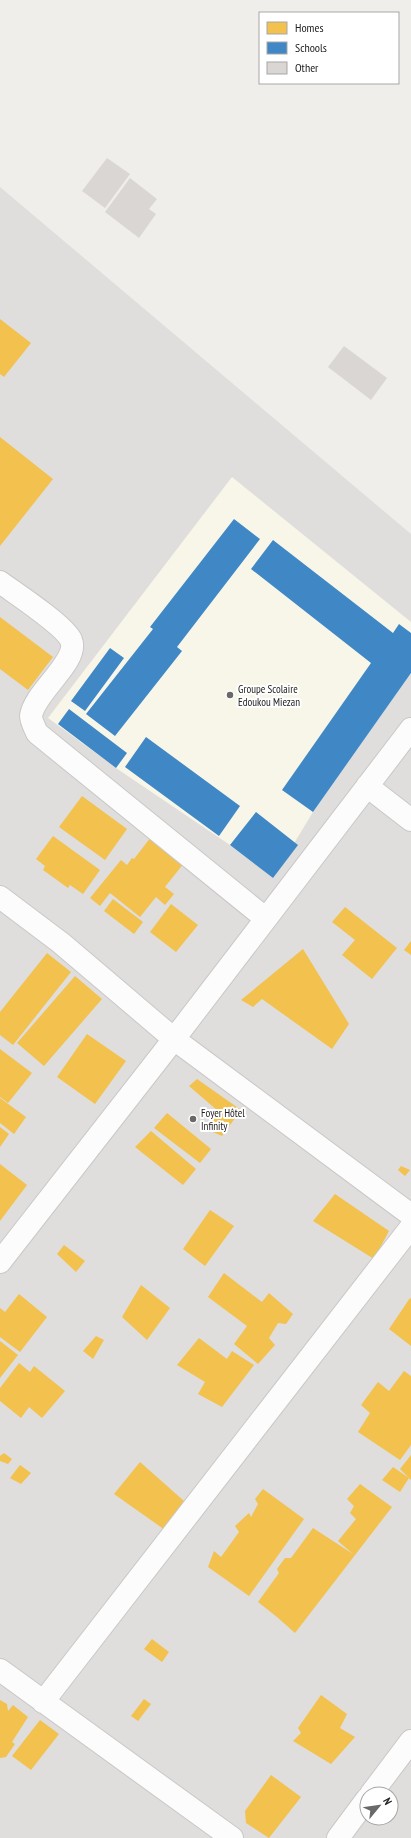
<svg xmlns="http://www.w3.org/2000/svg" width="411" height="1838" font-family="'PT Sans Narrow',sans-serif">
<rect width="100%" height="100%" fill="#f0eeeb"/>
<path fill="#dfdedc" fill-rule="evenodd" d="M0 187 411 534V1838H0ZM367 1794H391V1818H367Z"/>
<path fill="#f8f6e8" d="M232 477 411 622V673L313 812 273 878 230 845 116 768 48 718Z"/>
<path fill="#f2c14e" d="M0 319 31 343 4 377 0 374Z
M0 437 53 479 0 546Z
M0 617 53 657 28 690 0 669Z
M82 796 127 829 105 860 59 827Z
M53 836 100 870 83 894 70 885 68 888 43 870 45 866 36 859Z
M151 837 184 863 165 887 174 894 165 905 156 897 140 917 110 893 100 906 90 898 121 860 127 865 132 858 134 859Z
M113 899 143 922 134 934 104 911Z
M171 904 198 925 176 952 150 932Z
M345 907 397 948 372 979 342 955 355 940 332 922Z
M411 941V955L404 950Z
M303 949 349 1024 332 1049 262 999 253 1007 241 1000Z
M47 953 71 972 13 1045 0 1035V1012Z
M75 976 102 999 44 1066 17 1043Z
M87 1034 126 1061 95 1104 57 1077Z
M0 1049 32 1073 8 1103 0 1097Z
M197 1079 241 1110 222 1136 206 1129 218 1111 189 1086Z
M0 1098 26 1117 14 1134 0 1123Z
M167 1113 211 1149 200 1163 154 1128Z
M0 1127 9 1134 0 1147Z
M151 1131 196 1169 183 1185 135 1147Z
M0 1164 27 1185 0 1221Z
M401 1166 410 1170 405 1176 398 1170Z
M335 1194 389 1231 374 1259 313 1221Z
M210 1210 234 1226 205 1266 183 1249Z
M64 1245 85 1261 76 1272 57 1254Z
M224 1273 262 1302 269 1293 293 1314 286 1324 278 1323 269 1338 275 1345 258 1364 234 1344 247 1326 208 1297Z
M141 1285 170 1308 147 1340 122 1317Z
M19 1294 47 1317 20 1352 0 1337V1308L5 1312Z
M410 1298 411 1299V1346L389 1329Z
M96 1336 104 1340 93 1359 83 1351Z
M199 1338 227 1359 232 1351 254 1365 222 1407 198 1394 205 1382 177 1365Z
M0 1341 18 1355 0 1378Z
M19 1363 30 1372 34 1366 65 1391 42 1418 29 1407 21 1418 0 1401V1388Z
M404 1371 411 1376V1445L400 1460 358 1432 370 1413 361 1405 378 1382 389 1391Z
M4 1453 12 1459 8 1464 0 1461V1456Z
M411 1455V1480L409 1478 400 1492 382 1480 393 1467 409 1478 400 1469Z
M140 1462 184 1501 165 1530 114 1494Z
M20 1465 31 1473 21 1484 10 1478Z
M360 1484 392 1507 295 1633 277 1617 258 1602 279 1573 277 1569 285 1558H291L313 1528 353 1554 338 1541 356 1519 350 1513 354 1506 347 1499Z
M263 1489 304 1519 249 1596 208 1567 214 1551 221 1557 239 1532 235 1526 249 1513 251 1517 258 1504 255 1499Z
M152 1639 169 1652 162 1662 144 1649Z
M321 1695 347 1714 340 1728 355 1737 331 1764 293 1741 301 1733 298 1728Z
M144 1699 151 1704 138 1721 131 1716Z
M0 1700 7 1704 8 1711 13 1705 28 1717 12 1742 15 1744 6 1757 0 1758Z
M40 1720 59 1734 31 1770 12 1756Z
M271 1775 301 1797 269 1838 246 1823 245 1811Z"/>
<path fill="#3f88c5" d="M234 519 260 539 177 647 182 651 115 736 86 714 153 629 150 627Z
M273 540 393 633 399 624 411 633V673L313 812 282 790 371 663 251 569Z
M110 648 124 658 85 711 71 701Z
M69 709 127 753 116 768 58 724Z
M146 737 240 806 219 836 125 767Z
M256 812 298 845 273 878 230 845Z"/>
<path fill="#d9d6d3" d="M107 158 130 174 105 208 82 191Z
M130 178 157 199 149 209 156 214 139 238 105 212Z
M344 346 387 378 371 400 328 367Z"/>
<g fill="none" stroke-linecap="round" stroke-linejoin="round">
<g stroke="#c9c8c7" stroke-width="24">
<path id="street" d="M0 582C15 593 64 625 71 640 80 661 34 692 31 716 31 721 35 728 37 733L265 918
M367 786 411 820
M0 897 61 943 174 1039 411 1215
M0 1262 174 1039 411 729
M0 1670 232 1838
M43 1702 411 1227
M371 1794 411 1741
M338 1838 367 1799"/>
</g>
<use href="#street" stroke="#fdfcfc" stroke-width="22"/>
</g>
<g fill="#6a6968" stroke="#fff" stroke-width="1.5">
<circle cx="230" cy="695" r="4"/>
<circle cx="193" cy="1119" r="4"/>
</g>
<g text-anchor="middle" stroke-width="4" stroke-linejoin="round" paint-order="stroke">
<g font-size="11" fill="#222" stroke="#fff" text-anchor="start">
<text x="238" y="693">Groupe Scolaire<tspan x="238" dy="13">Edoukou Miezan</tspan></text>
<text x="201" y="1117">Foyer Hôtel<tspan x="201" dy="13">Infinity</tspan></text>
</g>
</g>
<rect x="259" y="12" width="140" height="72" fill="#ffffff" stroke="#a7a7a7"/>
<rect x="267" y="22" width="20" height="12" fill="#f2c14e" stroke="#a7a7a7"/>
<text x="295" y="32" font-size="12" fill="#222222">Homes</text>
<rect x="267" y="42" width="20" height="12" fill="#3f88c5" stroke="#a7a7a7"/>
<text x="295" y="52" font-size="12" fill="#222222">Schools</text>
<rect x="267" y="62" width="20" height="12" fill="#d9d6d3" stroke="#a7a7a7"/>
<text x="295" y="72" font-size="12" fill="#222222">Other</text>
<g transform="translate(379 1806) rotate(61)"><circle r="19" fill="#ffffff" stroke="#a7a7a7"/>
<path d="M0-3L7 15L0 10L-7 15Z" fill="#6a6968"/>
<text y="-6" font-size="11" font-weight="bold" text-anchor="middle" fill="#222222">N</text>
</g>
</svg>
